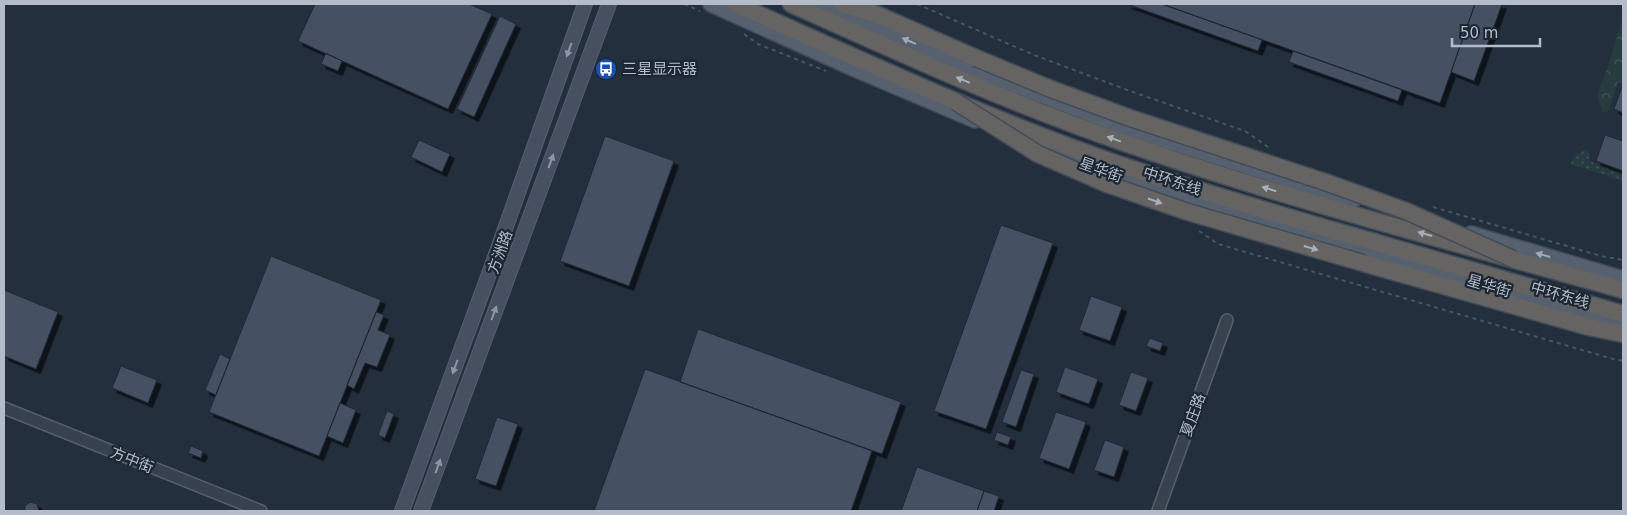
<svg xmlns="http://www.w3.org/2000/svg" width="1627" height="515" font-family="'DejaVu Sans','Noto Sans SC',sans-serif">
<defs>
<pattern id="grass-dots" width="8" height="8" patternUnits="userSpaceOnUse" patternTransform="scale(1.25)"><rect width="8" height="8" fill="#263c3f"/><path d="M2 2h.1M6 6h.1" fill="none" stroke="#435659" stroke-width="1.8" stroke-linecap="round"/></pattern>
<pattern id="forest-crowns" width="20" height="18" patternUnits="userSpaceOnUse" patternTransform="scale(1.25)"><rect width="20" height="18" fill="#263c3f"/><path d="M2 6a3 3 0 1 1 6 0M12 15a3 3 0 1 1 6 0" fill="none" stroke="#435659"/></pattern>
<filter id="shadow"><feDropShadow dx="4.5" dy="4.5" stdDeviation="0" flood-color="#0009"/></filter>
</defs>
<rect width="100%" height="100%" fill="#242f3e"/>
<path fill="url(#grass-dots)" d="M1586 149 1590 155V161L1623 173V181L1570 164 1575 156Z"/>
<path fill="url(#forest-crowns)" d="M1623 20V83L1618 82 1609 110 1603 113 1597 95 1608 66 1620 27Z"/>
<path fill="#455162" stroke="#1f2835" filter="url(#shadow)" d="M315 4H469L492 14 448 109 298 41Z
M1127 4H1162L1262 40 1258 51Z
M1162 4H1475L1440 103Z
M1475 4H1502L1474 81 1451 72Z
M500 16 516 24 474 117 457 109Z
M1293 51 1402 90 1398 101 1289 62Z
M326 53 342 61 338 71 321 64Z
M1622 87 1623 88V113L1614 109Z
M1605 135 1623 141V171L1596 161Z
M605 136 674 161 629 286 560 261Z
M419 140 450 154 442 172 411 157Z
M1001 225 1053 243 986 429 934 411Z
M271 256 381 300 319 456 209 412Z
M4 290 58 312 36 369 4 356Z
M1091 296 1122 307 1110 341 1079 330Z
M376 312 384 315 378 330 390 335 377 367 365 363 354 389 347 385Z
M698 329 901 402 882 454 680 382Z
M1150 338 1163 343 1160 351 1146 346Z
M220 354 230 359 216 395 205 390Z
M121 366 157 380 148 403 112 388Z
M1065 367 1098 379 1089 404 1056 392Z
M645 369 872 451 851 511H594Z
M1021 370 1034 374 1016 427 1002 422Z
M1131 372 1148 378 1136 411 1119 405Z
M340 403 356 410 343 443 327 436Z
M387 411 394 414 385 438 378 435Z
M1056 412 1086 422 1069 469 1039 458Z
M497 417 518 424 496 486 475 479Z
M997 432 1011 437 1008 445 994 440Z
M1105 440 1124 447 1114 477 1094 470Z
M191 446 203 451 201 458 188 453Z
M917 467 984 491 977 511H901Z
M984 491 999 496 994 511H977Z
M30 502 37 504 39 511H25V506Z"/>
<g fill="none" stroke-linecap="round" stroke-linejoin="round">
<g stroke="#565f6c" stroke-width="14">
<path id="tertiary" d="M4 408 261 511
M1158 511 1227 320"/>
</g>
<g stroke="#565f6c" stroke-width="16">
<path id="secondary" d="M402 511 493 263 585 4
M421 511 609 4"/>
</g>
<g stroke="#414a57" stroke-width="18">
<path id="primary" d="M711 4 855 69 975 120
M821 4 971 68 1127 128 1353 200
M1024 139 1109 174 1623 326
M1471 234 1623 279"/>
</g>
<g stroke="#434c59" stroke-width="19">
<path id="trunk" d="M736 4C861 60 985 118 1115 163 1197 191 1281 215 1364 239 1450 264 1537 289 1623 314
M791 4C900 53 1009 103 1122 142 1286 199 1456 243 1623 290
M842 4 876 14 976 58
M1363 263 1589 327 1623 334"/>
</g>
<path stroke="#44595c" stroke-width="2" stroke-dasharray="4 4" stroke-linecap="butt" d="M684 4 700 11
M917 4 1034 55 1130 91 1245 131 1271 149
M744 34 758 44 826 71
M1433 207 1601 256 1623 260
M1199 231 1218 244 1613 359 1623 361"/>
<use href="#tertiary" stroke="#38414e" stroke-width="11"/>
<use href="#secondary" stroke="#465061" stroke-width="14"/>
<use href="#primary" stroke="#56606e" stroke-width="15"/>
<use href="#trunk" stroke="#656462" stroke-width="16"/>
<g stroke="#434c59" stroke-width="19" stroke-linecap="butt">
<path id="trunk-bridge" d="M976 58 1051 89 1130 118 1325 182 1406 211 1513 259
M956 102 1038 154 1107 184 1188 212 1363 263"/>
</g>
<use href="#trunk-bridge" stroke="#656462" stroke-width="16"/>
</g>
<defs><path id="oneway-solid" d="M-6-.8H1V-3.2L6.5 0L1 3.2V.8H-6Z" transform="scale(1.25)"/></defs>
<g fill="#a1aab7">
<use href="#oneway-solid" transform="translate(909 41) rotate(-157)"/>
<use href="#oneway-solid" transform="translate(1543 255) rotate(-164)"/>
</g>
<g fill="#8e96a5">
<use href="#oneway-solid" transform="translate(569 50) rotate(110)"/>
<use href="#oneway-solid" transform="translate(551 161) rotate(-70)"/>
<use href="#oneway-solid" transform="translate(494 313) rotate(-70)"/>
<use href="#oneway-solid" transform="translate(455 367) rotate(110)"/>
<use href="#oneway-solid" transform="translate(438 466) rotate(-70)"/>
</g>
<g fill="#a8afba">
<use href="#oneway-solid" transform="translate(963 80) rotate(-157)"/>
<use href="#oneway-solid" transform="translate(1114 139) rotate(-160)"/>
<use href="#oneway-solid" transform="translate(1269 189) rotate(-163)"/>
<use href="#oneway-solid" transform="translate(1155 201) rotate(19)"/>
<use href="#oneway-solid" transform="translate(1425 234) rotate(-164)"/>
<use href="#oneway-solid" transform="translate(1311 248) rotate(16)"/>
</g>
<defs>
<g id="bus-disc" transform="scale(1.125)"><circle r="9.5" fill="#1a4fb4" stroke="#1d2633"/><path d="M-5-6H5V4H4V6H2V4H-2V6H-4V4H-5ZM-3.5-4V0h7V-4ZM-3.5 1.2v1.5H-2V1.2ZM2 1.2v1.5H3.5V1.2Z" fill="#fff"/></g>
</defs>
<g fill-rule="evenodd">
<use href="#bus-disc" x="606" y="69"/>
</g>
<g text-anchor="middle" stroke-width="4.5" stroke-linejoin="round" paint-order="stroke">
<g font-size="15" fill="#b4bcc9" stroke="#1d2633" text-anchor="start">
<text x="622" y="74">三星显示器</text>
</g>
<g font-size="15" fill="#b4bcc9" stroke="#1d2633">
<text transform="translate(1101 170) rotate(20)" y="5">星华街</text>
<text transform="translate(1172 181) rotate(18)" y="5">中环东线</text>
<text transform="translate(500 252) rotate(-70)" y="5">方洲路</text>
<text transform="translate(1489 286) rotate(16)" y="5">星华街</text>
<text transform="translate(1560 295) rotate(16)" y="5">中环东线</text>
<text transform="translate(1193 415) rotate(-70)" y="5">夏庄路</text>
<text transform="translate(132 460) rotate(22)" y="5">方中街</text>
</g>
</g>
<rect width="1627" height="515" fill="none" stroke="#b4bcc9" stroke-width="10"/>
<path d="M1452 38v8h88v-8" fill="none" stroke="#b4bcc9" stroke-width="2.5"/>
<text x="1460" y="38" font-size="15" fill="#b4bcc9" stroke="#1d2633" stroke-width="4" paint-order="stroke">50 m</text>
</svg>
